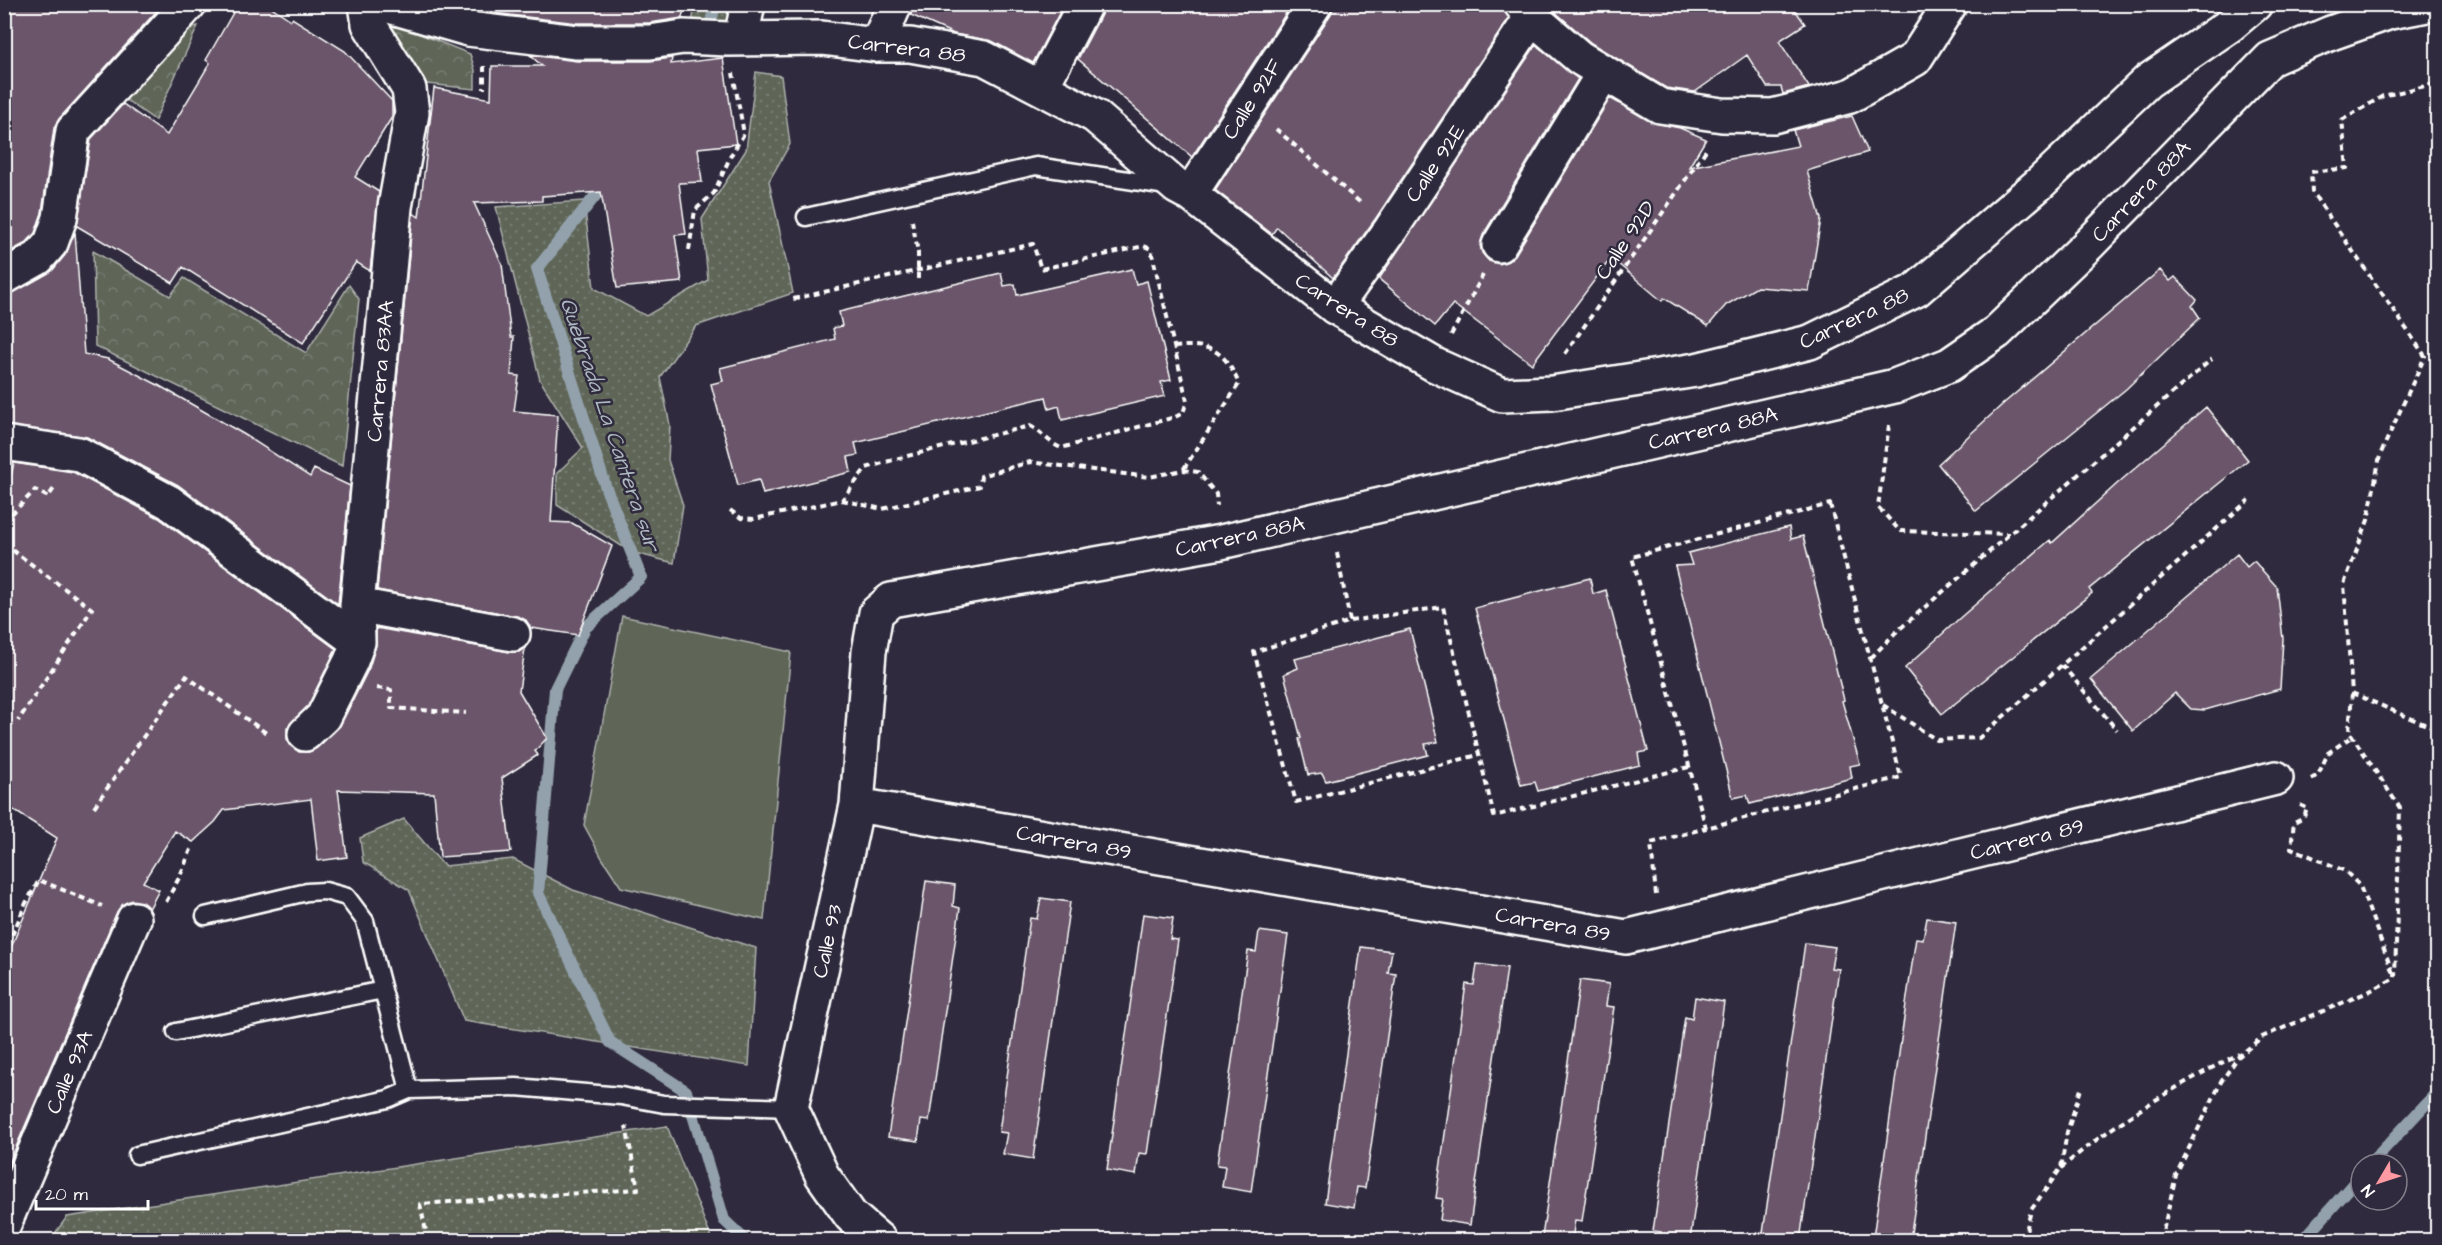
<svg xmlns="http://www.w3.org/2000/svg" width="2442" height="1245" font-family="'Architects Daughter',sans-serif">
<defs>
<pattern id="grass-dots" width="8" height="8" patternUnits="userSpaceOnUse" patternTransform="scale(1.5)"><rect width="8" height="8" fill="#5e6659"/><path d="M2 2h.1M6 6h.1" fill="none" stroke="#767d72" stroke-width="1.8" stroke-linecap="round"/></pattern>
<pattern id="forest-crowns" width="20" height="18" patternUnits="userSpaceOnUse" patternTransform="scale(1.5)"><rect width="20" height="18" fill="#5e6659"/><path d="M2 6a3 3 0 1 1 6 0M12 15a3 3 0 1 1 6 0" fill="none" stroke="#767d72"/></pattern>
</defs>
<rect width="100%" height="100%" fill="#2f2a3d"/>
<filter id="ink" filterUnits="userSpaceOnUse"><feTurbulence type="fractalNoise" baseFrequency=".0167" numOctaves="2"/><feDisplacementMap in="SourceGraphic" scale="12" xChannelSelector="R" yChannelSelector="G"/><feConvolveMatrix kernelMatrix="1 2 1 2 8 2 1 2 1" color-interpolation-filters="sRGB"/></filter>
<g filter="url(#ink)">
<path fill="url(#grass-dots)" stroke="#aeb2ac" stroke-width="1.5" d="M695 5H738L729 32 691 30Z
M756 72 781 76 790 144 769 181 793 293 696 326 660 377 670 425 668 460 683 505 674 563 631 552 557 505V473L583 448 540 380 496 207 584 201 594 288 646 316 708 280 702 219 746 150Z
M404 819 444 866 513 859 573 890 756 948 749 1066 464 1021 409 890 363 862 360 838Z
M667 1126 712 1240H50L67 1217Z"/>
<path fill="url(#forest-crowns)" stroke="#aeb2ac" stroke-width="1.5" d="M375 16 470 54 475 70V89L427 84Z
M198 26 155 120 122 97 176 30Z
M93 251 170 296 184 278 306 353 349 285 359 299 342 466 95 346Z"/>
<path fill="#5e6659" stroke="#aeb2ac" stroke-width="1.5" d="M622 616 791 652 764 920 621 887 602 858 584 825Z"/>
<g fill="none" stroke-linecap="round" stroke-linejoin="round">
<path stroke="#93a1ac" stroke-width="12" d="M708 37 715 4
M596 186V195L537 269 606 488 641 577 585 628 555 689 538 893 610 1042 686 1091 724 1220 745 1240
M2370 1164 2438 1091
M2303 1240 2361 1175"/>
</g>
<path fill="#6b556a" stroke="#fff" stroke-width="1.5" d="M4 4H163L59 119 54 128 42 213 35 233 26 243 4 255Z
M238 4H267L291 20 292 18 345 51 392 101V117L355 177 379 192 370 271 356 262 303 343 183 267 173 283 77 226 91 139 123 104 167 135 210 63 206 60Z
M476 4H685L682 18 649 23H578L484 12Z
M913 4H1064L1033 63 992 41 954 34 911 15Z
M1104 4H1292L1192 157 1078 59 1102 13Z
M1334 4H1503L1509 18 1376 218 1333 278 1277 227 1272 234 1215 190 1331 14Z
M1546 4H1791L1805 24 1779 41 1809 87 1783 94 1781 87H1767L1747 55 1695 92 1666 88 1591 43Z
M1536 45 1578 79 1483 235 1480 245 1482 253 1489 261 1499 264 1508 261 1515 255 1610 98 1651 122 1680 128 1706 139 1689 167 1798 146 1793 130 1852 116 1868 152 1807 171 1821 219 1809 291 1757 287 1726 305 1708 326 1664 298 1662 301 1611 258 1532 364 1453 304 1435 326 1379 279Z
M530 55 577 61H650L672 58 671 64 723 58 736 144 698 148 702 182 679 183 686 234 675 235 682 282 617 288 601 192 542 196V201L474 203 502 264 511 337H514L511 375 519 376 514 411 558 415 551 522 572 523 612 546 578 635 531 628 526 620 516 616 377 590 413 213 419 217 434 88 491 99 492 66H542Z
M75 232 84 354 108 359 158 385 245 435 310 477 314 469 350 486 338 604 178 485 87 437 4 425V296L13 293 52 271 65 255Z
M1132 269 1136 284 1147 281 1171 380 1161 382 1165 396 1062 420 1059 406 1049 409 1046 397 855 443 858 455 848 457 851 472 763 494 759 480 738 485 711 384 723 381 720 368 835 339 833 328 842 326 839 312 900 297 1001 273 1004 286 1015 284 1017 295Z
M2160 270 2170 281 2175 277 2197 300 2192 306 2200 318 2126 389 1976 511 1938 464 2003 404Z
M2206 407 2248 460 2089 589 2092 593 1942 714 1905 668 1962 616 2050 540 2052 543 2118 483Z
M14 463 73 472 159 518 336 649 308 706 287 728V739L291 746 299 752H309L317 748 340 726 369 668 376 645V628L510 652H519L525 648 519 691 547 738 535 751 538 755 502 778 511 852 440 857 434 793 338 790 347 857 318 861 311 799 224 810 215 822 193 842 175 831 143 882 159 890 149 909 142 902 132 900 123 904 117 912 4 1175V1086L12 1068 4 1065V964L57 838 4 804V504Z
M1789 527 1791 539 1803 536 1844 700 1842 701 1860 764 1850 766 1852 778 1750 804 1747 795 1733 798 1675 566 1692 565 1688 553Z
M2237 554 2247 567 2254 561 2277 587 2283 639 2280 689 2205 710 2191 709 2175 693 2133 731 2091 679Z
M1590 578 1593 594 1606 590 1648 751 1638 753 1640 765 1538 791 1535 782 1521 785 1475 608Z
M1410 629 1438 742 1425 744 1428 755 1326 781 1322 773 1308 775 1299 739 1301 738 1284 674 1298 668 1295 659Z
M926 881 955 885 953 906 960 908 929 1121 921 1120 918 1141 888 1137Z
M1041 898 1070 902 1033 1159 1003 1154 1007 1133 999 1132 1030 918 1037 919Z
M1143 914 1173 918 1170 939 1178 940 1147 1154 1139 1153 1136 1175 1107 1170Z
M1927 918 1956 922 1910 1240H1880V1238H1873L1907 997 1916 938 1923 939Z
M1259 931 1288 935 1251 1192 1222 1187 1225 1166 1217 1165 1248 951 1256 952Z
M1805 943 1835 947 1831 968 1839 969 1805 1206 1800 1240H1762Z
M1361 947 1392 951 1388 973 1396 974 1365 1188 1357 1187 1354 1208 1325 1203Z
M1477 964 1507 968 1470 1225 1440 1220 1443 1199 1436 1198 1466 984 1474 985Z
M1580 980 1609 984 1606 1006 1614 1007 1582 1221 1575 1220 1572 1240H1569L1542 1237Z
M1695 997 1724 1002 1712 1087 1690 1240H1660L1661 1232 1653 1231 1685 1017 1692 1019Z"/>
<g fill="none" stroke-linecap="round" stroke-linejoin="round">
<g stroke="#fff" stroke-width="21">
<path id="service" d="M806 217 1036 166 1167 186
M205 916 307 892 325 891 347 897 365 921 409 1090
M176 1032 383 990
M137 1155 388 1099 409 1090 516 1087 621 1096 664 1104 791 1108"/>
</g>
<g stroke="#fff" stroke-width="38">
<path id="minor" d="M1521 4 1532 17 1580 58 1660 106 1722 115 1773 116 1850 96 1915 59 1950 4
M741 38 748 4
M877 45 895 4
M1042 86 1085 4
M1190 194 1315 4
M1499 245 1604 72
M4 277 38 258 51 243 60 218 73 131 189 4
M1335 307 1391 229 1532 17
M4 443 79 454 169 502 358 642
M357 605 513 634
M305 734 323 717 351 661 358 642 357 605 395 207 412 113 409 89 369 24 366 4
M857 805 1626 937 2276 778
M4 1224 134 919
M879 1240 851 1216 822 1175 791 1108 857 805 869 652 876 613 891 600 1221 542 1895 386 1949 365 1997 332 2090 243 2270 59 2331 33 2390 12 2432 4"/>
</g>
<g stroke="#fff" stroke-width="38">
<path id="tertiary" d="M382 4 468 29 577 42H650L683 37 728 39 822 38 877 45H910L984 58 1095 116 1177 187 1190 194 1335 307 1435 365 1502 395 1552 393 1696 370 1810 342 1916 290 2039 184 2148 81 2230 25 2255 4"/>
</g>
<path stroke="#fff" stroke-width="4" stroke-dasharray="6 4.5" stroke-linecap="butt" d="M484 66V89
M1276 129 1363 205
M912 221 918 252V283
M689 250 695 210 714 193 731 155 744 134 733 73
M1451 335 1483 275
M1174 347C1210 343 1224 349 1239 384L1183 470
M1565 354 1706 150
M1889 425 1878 507 1900 531 2009 534
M842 500 882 509 980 486 981 476 1030 462 1149 477 1183 470 1198 472 1216 494 1217 506
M1830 504 1901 777 1706 828 1632 557Z
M730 510 741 518 754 519 842 500 866 468 903 457 1030 426C1042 432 1049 443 1061 448L1175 417 1183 413 1187 401 1151 249 1144 246 1041 269 1033 244 789 300
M4 522 35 490 48 497 55 487
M4 544 92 609 18 721
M1337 553 1350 621 1254 652 1296 802 1478 755
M1350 621 1443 607 1494 816 1689 767
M1871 658 1895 633 2212 359
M2062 665 2117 730
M377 688 391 690V708L466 713
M2352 693 2438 730
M1883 705 1937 740 1979 738 2249 500
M2311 779 2318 775 2328 753 2351 737
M2300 805 2307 808 2304 817 2294 822 2291 848 2345 871 2360 886 2394 976
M94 807 186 676 269 735
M1656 895 1651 843 1706 828
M166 902 180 876 192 847
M4 954 26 903 39 880 102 906
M2061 1168C2115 1122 2175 1086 2239 1054
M428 1240 420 1204 638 1189 626 1126
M2024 1240 2031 1210 2061 1168 2067 1132 2082 1086
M2161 1240 2176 1175 2221 1082 2238 1057 2262 1037 2368 992 2395 978 2400 808 2349 731 2352 693 2344 584 2368 520 2380 455 2425 356 2312 192 2311 172 2347 168 2342 120 2383 96 2438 83"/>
<use href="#service" stroke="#2f2a3d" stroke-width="16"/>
<use href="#minor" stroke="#2f2a3d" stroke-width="33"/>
<use href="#tertiary" stroke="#2f2a3d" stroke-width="33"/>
</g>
</g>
<g text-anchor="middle" stroke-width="5" stroke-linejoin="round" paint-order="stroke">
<g font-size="21" fill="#fff" stroke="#2f2a3d">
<text transform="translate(907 48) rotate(7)" y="7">Carrera 88</text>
<text transform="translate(1252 99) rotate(-57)" y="7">Calle 92F</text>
<text transform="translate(1435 163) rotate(-56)" y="7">Calle 92E</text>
<text transform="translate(2141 191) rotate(-46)" y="7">Carrera 88A</text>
<text transform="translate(1625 240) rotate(-56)" y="7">Calle 92D</text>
<text transform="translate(1347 310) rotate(33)" y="7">Carrera 88</text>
<text transform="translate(1854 318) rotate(-25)" y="7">Carrera 88</text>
<text transform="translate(380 371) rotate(-85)" y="7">Carrera 83AA</text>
<text transform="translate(1713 428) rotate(-13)" y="7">Carrera 88A</text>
<text transform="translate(1240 536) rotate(-12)" y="7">Carrera 88A</text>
<text transform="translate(2027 839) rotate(-14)" y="7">Carrera 89</text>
<text transform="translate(1074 842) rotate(10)" y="7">Carrera 89</text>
<text transform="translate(1553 924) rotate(10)" y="7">Carrera 89</text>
<text transform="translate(827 941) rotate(-78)" y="7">Calle 93</text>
<text transform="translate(69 1072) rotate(-67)" y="7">Calle 93A</text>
</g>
<g font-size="22" font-style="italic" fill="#aeb8c1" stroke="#2f2a3d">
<text transform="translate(611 424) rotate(71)" y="8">Quebrada La Cantera sur</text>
</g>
</g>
<rect width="2442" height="1245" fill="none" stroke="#2f2a3d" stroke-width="24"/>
<rect x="12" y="12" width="2418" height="1221" fill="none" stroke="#fff" stroke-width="2" filter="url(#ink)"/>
<g transform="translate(2379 1182) rotate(231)"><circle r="28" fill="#2f2a3d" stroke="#827f8b" stroke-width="1.5"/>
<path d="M0-4.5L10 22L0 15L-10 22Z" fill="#ff9aa2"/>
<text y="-9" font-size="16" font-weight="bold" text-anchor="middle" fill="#ffffff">N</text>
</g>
<path d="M36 1200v9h112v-9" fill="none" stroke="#ffffff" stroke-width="3"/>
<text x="45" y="1200" font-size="18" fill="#ffffff" stroke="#2f2a3d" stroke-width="4.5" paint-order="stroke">20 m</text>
</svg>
